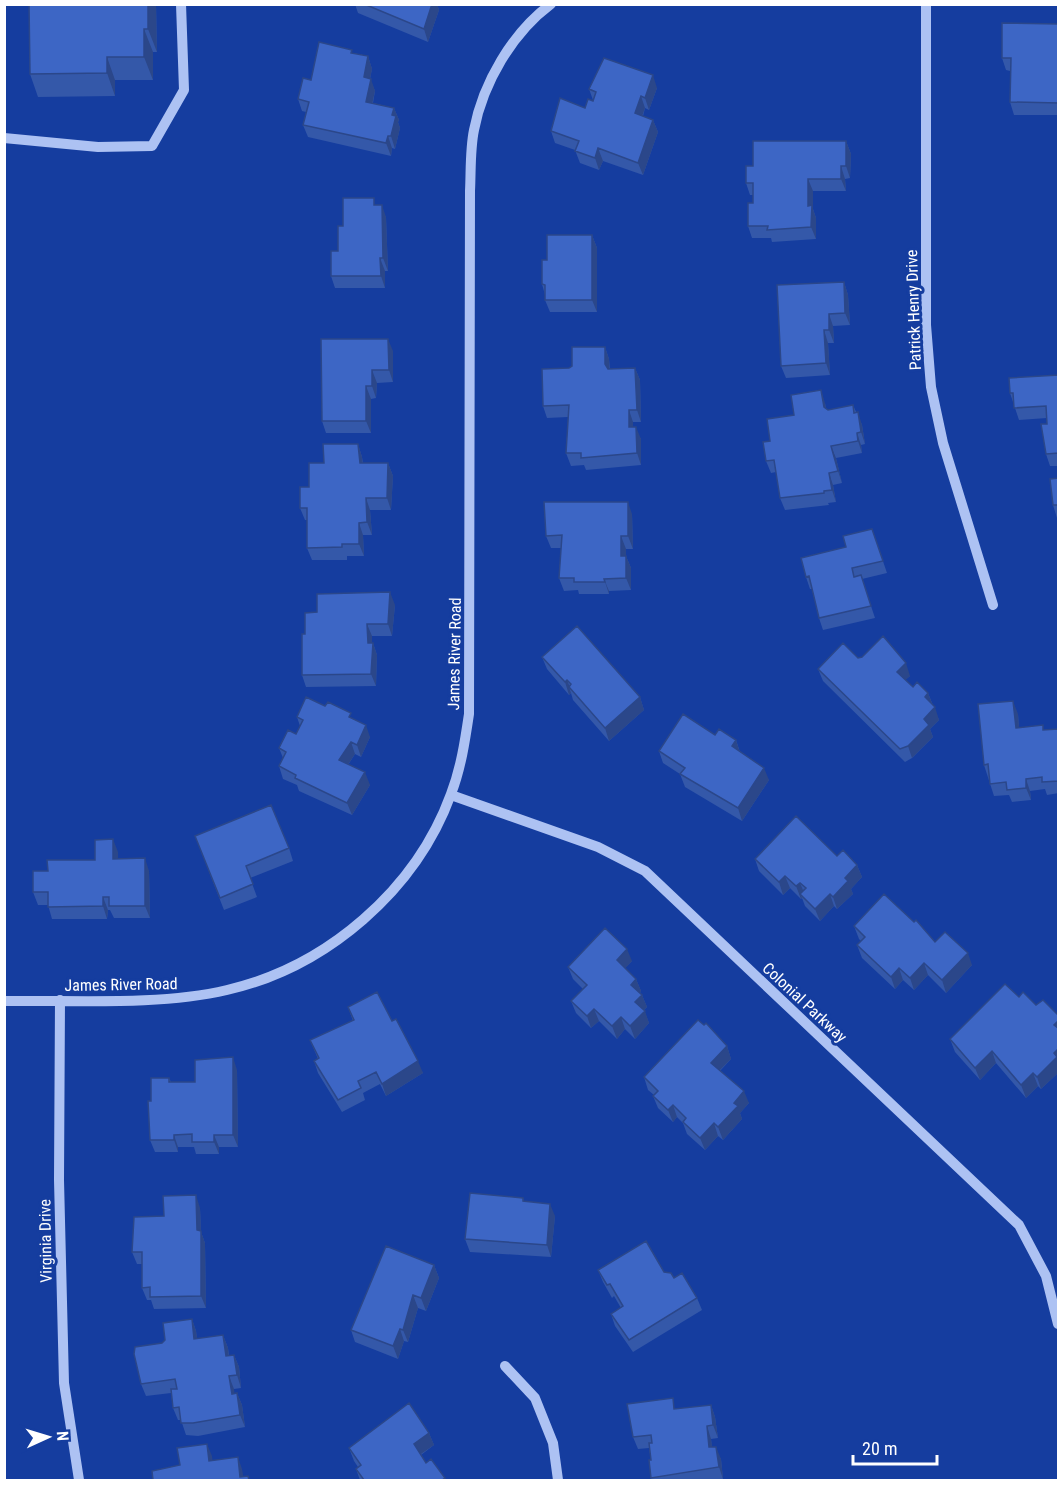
<svg xmlns="http://www.w3.org/2000/svg" width="1063" height="1485" font-family="'Roboto Condensed',sans-serif">
<rect width="100%" height="100%" fill="#153d9f"/>
<g fill="none" stroke-linecap="round" stroke-linejoin="round">
<path stroke="#adc2f3" stroke-width="10" d="M926 4V325L931 387 943 443 993 605
M4 138 98 147 152 146 184 90 181 4
M451 795 598 847 645 871 1019 1225 1046 1276 1058 1324
M60 1000 59 1180 64 1383 79 1480
M4 1001C75 1000 159 1006 227 990 327 967 416 890 451 794 461 768 465 741 469 714L470 191C471 171 470 149 474 130 483 83 512 33 551 4
M505 1366 535 1398 553 1443 558 1480"/>
</g>
<path fill="#3458a9" d="M156 4 157 52H153V80H115V96L38 97 30 74Z
M355 4H437L439 10 428 42 358 13Z
M1059 24V115H1014L1010 102V71L1006 70 1002 58Z
M353 53 368 56 372 69 370 79 375 91 373 103 394 108 399 120 398 122 400 128 395 149 392 148 391 156 308 137 303 125 306 112 302 111 298 99 311 80Z
M657 88 649 110 645 108 643 116 653 120 658 132 643 175 603 161 599 170 580 163 575 150 555 143 551 131 585 108 593 100 589 89Z
M846 141 851 154 850 178 845 179 846 191H813V209L816 218V239L772 242 771 238H752L748 226 753 203V195H750L746 183 753 166Z
M376 205 386 217 388 271H385V288H335L331 276 338 251 343 226Z
M592 235 597 248V312H550L545 300V295L542 284 547 260Z
M844 282 848 295 850 325 833 326 834 343H828L830 375 786 378 781 366Z
M321 339 393 351V382L377 383 376 398 371 399V433H326L322 421Z
M605 347 609 359 610 369 635 368 640 380 641 422H633V427L641 439V465L586 470 584 465 571 466 566 453 568 417 547 418 543 406 569 368Z
M1059 375V466H1050L1046 454 1047 418 1019 420 1010 393Z
M825 403 826 409 828 410 853 405 862 425 865 444 861 445 862 453 836 458 842 483 833 485 836 502 828 503 829 505 785 510 780 498 776 472 771 473 766 461 770 441 794 415Z
M358 444 362 457 363 463H388L393 476 391 510H370L372 535H363L364 556H347V560H312L307 548V520H305L300 508 324 463Z
M1059 478V517L1057 518 1053 505Z
M632 514 633 549H626V556L631 568V590L609 591V594H579L578 590 564 591 559 578 561 548H551L546 536Z
M872 529 887 573 862 579 875 618 823 630 819 618 812 589H810L806 577 846 547Z
M395 605 392 636H372V643H373L377 655 376 686 306 687 302 675 305 634 317 612Z
M542 657 640 697 644 710 609 741 573 700 571 693 569 695 547 669Z
M858 658 910 676 905 680 913 687 928 693 939 720 930 729 933 737 912 758 905 762 823 681 818 669Z
M1018 714 1019 728 1044 730 1059 729V793L1047 795 1045 789 1030 791 1031 800 1012 802 1009 795 994 796 984 765Z
M297 717 353 719 370 737 361 757 355 754 348 765 370 785 352 815 299 791 297 785 283 779 279 766 283 758 279 748 296 734 300 726Z
M715 735 736 740 740 752 769 780 742 821 685 787 680 774 663 763 659 751Z
M195 836 289 848 293 861 250 878 257 897 224 910Z
M118 852V859L149 871 150 918H114L110 910H108L107 919H52L48 905H38L33 892 48 871 95 860Z
M837 856 857 865 862 877 851 889 853 894 837 909 834 906 820 921 805 906 802 898 801 899 790 888 783 895 759 871 755 859Z
M854 926 935 942 972 965 946 993 928 975 914 990 903 980 895 989 862 958 857 945 861 941 859 939Z
M632 961 625 968 636 979 641 991 640 992 642 995 647 1007 644 1010 649 1023 635 1039 625 1029 617 1039 599 1021 591 1028 576 1013 571 1001 583 989 573 979 568 967Z
M1019 997 1059 1016V1072L1041 1089 1038 1086 1026 1098 996 1063 980 1080 955 1052 950 1039Z
M348 1007 392 1021 423 1073 386 1096 380 1084 363 1093 365 1100 342 1112 318 1073 314 1061 318 1059 310 1040 353 1021Z
M727 1046 731 1059 720 1071 749 1103 740 1113 742 1119 723 1140 718 1136 705 1150 687 1134 683 1123 677 1117 673 1122 658 1108 653 1096 654 1095 648 1090 644 1077Z
M237 1070 238 1147H219V1154H196L194 1147H178V1152H155L150 1140 169 1078 171 1082H195Z
M523 1198 524 1201 555 1216 551 1257 470 1252 465 1239Z
M200 1208 201 1232 205 1243 206 1308 154 1309 151 1300H147L142 1288V1264H137L132 1252 164 1216Z
M434 1265 439 1278 426 1311 418 1308 408 1342 404 1341 398 1359 355 1342 351 1330Z
M598 1270 664 1272 674 1278 697 1298 702 1310 633 1352 615 1326 611 1314 621 1308 614 1296 612 1298 603 1282Z
M192 1319 196 1331 197 1339 223 1335 228 1348 229 1355H234L239 1367 241 1388 234 1389V1393H237L242 1405 245 1427 198 1436 186 1435 181 1420H178L173 1408 171 1393 146 1396 141 1384 162 1343Z
M711 1405 715 1417 718 1438 711 1439 712 1447 721 1459 723 1479 714 1480H652L651 1478V1460L649 1448 638 1449 633 1437 677 1409Z
M429 1433 434 1445 421 1455 426 1463 446 1480H360L356 1469 358 1467 354 1461 349 1448Z"/>
<path fill="#2b478a" d="M148 4H156L157 52 148 29Z
M432 4H437L439 10 428 42 424 29Z
M144 29 153 52V80L144 57Z
M368 56 372 69 368 89 364 77Z
M107 57 115 80V96L107 73Z
M653 75 657 88 649 110 645 98Z
M371 79 375 91 370 114 366 102Z
M641 96 645 108 639 125 635 113Z
M394 108 399 120 398 122 400 128 395 149 391 136 392 115Z
M653 120 658 132 643 175 638 163Z
M388 136 392 148 391 156 386 143Z
M846 141 851 154 850 178 846 166Z
M598 148 603 161 599 170 595 158Z
M841 166 845 179 846 191 841 179Z
M808 179 813 191V209L816 218V239L811 227 808 206Z
M382 205 386 217 388 271 383 258Z
M592 235 597 248V312L592 300Z
M380 258 385 271V288L381 276Z
M844 282 848 295 850 325 845 313Z
M829 314 833 326 834 343 829 330Z
M824 330 828 343 830 375 826 363Z
M388 339 393 351V382L389 370Z
M605 347 609 359 610 377 605 364Z
M635 368 640 380 641 422 637 410Z
M372 370 377 383 376 398 372 386Z
M366 386 371 399V433L366 421Z
M821 390 825 403 828 419 824 407Z
M629 410 633 422V439L629 427Z
M858 412 862 425 865 444 861 432Z
M636 427 641 439V465L637 453Z
M857 433 861 445 862 453 858 441Z
M358 444 362 457 364 476 360 463Z
M831 446 836 458 842 483 838 471Z
M388 463 393 476 391 510 387 498Z
M829 473 833 485 836 502 832 490Z
M366 498 370 510 372 535 367 522Z
M628 502 632 514 633 549 628 536Z
M359 523 363 535 364 556 359 544Z
M621 536 626 549V568L621 556Z
M626 556 631 568V590L626 578Z
M604 579 609 591V594Z
M390 592 395 605 392 636 388 624Z
M367 624 372 636V655L368 643Z
M373 643 377 655 376 686 371 674Z
M906 663 910 676 901 684 897 672Z
M567 680 571 690 569 687 571 693 569 695 565 682Z
M928 693 933 706 925 697Z
M640 697 644 710 609 741 605 728Z
M1013 701 1018 714 1020 740 1016 728Z
M935 707 939 720 930 729 933 737 912 758 908 746 924 719Z
M366 725 370 737 361 757 357 745Z
M736 740 740 753 732 746Z
M351 742 355 754 343 772 339 760Z
M764 768 769 780 742 821 738 808Z
M365 772 370 785 352 815 347 803Z
M1026 779 1030 791 1031 800 1026 788Z
M113 839 118 852V871L113 859Z
M145 858 149 871 150 918 145 906Z
M857 865 862 877 851 889 853 894 837 909 833 897 845 878Z
M785 876 790 888 783 895 779 882Z
M800 883 805 895 800 894 802 898 801 899 796 886Z
M830 894 834 906 820 921 815 909Z
M103 897 108 910 107 919 103 906Z
M627 949 632 961 621 973 617 960Z
M968 953 972 965 946 993 942 980Z
M924 963 928 975 914 990 910 978Z
M899 968 903 980 895 989 891 977Z
M636 979 641 991 636 997 631 985Z
M642 995 647 1007 640 1014 635 1002Z
M594 1009 599 1021 591 1028 587 1016Z
M645 1011 649 1023 635 1039 630 1026Z
M621 1017 625 1029 617 1039 612 1026Z
M1059 1020V1037L1054 1025Z
M727 1046 731 1059 715 1075 711 1063Z
M1059 1048V1072L1041 1089 1037 1077 1054 1053Z
M992 1051 996 1063 980 1080 975 1068Z
M233 1057 237 1070 238 1147 233 1135Z
M418 1061 423 1073 386 1096 382 1084Z
M1033 1073 1038 1086 1026 1098 1021 1085Z
M744 1091 749 1103 740 1113 742 1119 723 1140 718 1127 734 1103Z
M673 1105 677 1117 673 1122 668 1110Z
M714 1123 718 1136 705 1150 700 1138Z
M174 1135 178 1147V1152L174 1140Z
M214 1135 219 1147V1154L214 1142Z
M196 1195 200 1208 201 1232 205 1243 206 1308 201 1296 197 1230Z
M550 1204 555 1216 551 1257 547 1245Z
M434 1265 439 1278 426 1311 421 1298Z
M413 1295 418 1308 408 1342 403 1330Z
M192 1319 196 1331 199 1351 194 1339Z
M400 1329 404 1341 398 1359 393 1346Z
M223 1335 228 1348 230 1368 226 1356Z
M234 1355 239 1367 241 1388 237 1375Z
M229 1376 234 1389 236 1406 232 1394Z
M237 1393 242 1405 245 1427 240 1415Z
M711 1405 715 1417 718 1438 713 1425Z
M707 1426 711 1439 714 1460 709 1447Z
M429 1433 434 1445 418 1456 414 1444Z
M207 1444 212 1456 214 1473 209 1461Z
M716 1447 721 1459 723 1479 719 1467Z
M238 1457 242 1469 244 1480 240 1477Z"/>
<path fill="#3d66c5" stroke="#2b478a" stroke-width="1.5" d="M29 4H148V29H144V57H107V73L30 74Z
M364 4H432L424 29Z
M1002 23 1059 24V103L1010 102 1011 58H1002Z
M319 42 352 50 351 53 368 56 364 77 371 79 366 102 394 108 392 115 396 116 391 136H388L386 143 303 125 309 102 298 99 303 78 311 80Z
M604 58 653 75 645 98 641 96 635 113 653 120 638 163 598 148 595 158 575 151 579 141 551 131 560 98 585 108 588 99 593 101 596 92 589 89Z
M753 141H846V166H841V179H808V206L812 205 811 227 767 230 768 226H748V203H753V183H746V166H753Z
M343 198H374V205H382L383 258H380L381 276H331V251H338V226H343Z
M547 235H592V300H545V285L542 284V260H547Z
M844 282 845 313 829 314V330H824L826 363 781 366 777 285Z
M321 339H388L389 370H372V386H366V421H322Z
M572 347H605V364L608 369 635 368 637 410H629V427H636L637 453 581 458V453H566L569 405 543 406 542 369 569 368 572 366Z
M1059 375V453L1046 454 1041 424H1047L1046 406 1014 408 1013 393H1010L1009 378Z
M821 390 824 407 828 410 853 405 854 413 858 412 861 432 857 433 858 441 831 446 838 471 829 473 832 490 824 491V493L780 498 774 460 766 461 763 442 770 441 767 419 794 415 791 395Z
M323 444H358L360 463H388L387 498H366L367 522 359 523V544H342V547L307 548V508H300V487H309V463H324Z
M1059 478V505H1053L1050 479Z
M544 502H628V536H621V556H626V578L604 579 605 582H574V578H559L562 535 546 536Z
M872 529 883 561 852 568 854 577 861 575 871 606 819 618 809 576 806 577 801 558 846 547 843 536Z
M390 592 388 624H367L368 643H373L371 674 302 675V634H305V613L317 612V594Z
M577 626 640 697 605 728 569 687 571 684 567 680 565 682 542 657Z
M883 636 906 663 897 672 913 687 917 682 928 693 925 697 935 707 924 719 929 725 908 746 900 749 818 669 843 643 858 658 862 657Z
M306 697 325 706 328 702 351 713 349 717 366 725 357 745 351 742 339 760 365 772 347 803 295 778 296 775 279 766 286 752 279 748 288 730 296 734 303 720 297 717Z
M1013 701 1016 728 1043 725V730L1058 729 1059 781 1042 782V777L1026 779V788L1007 790 1006 782 990 784 988 764 984 765 978 704Z
M683 714 715 735 719 729 736 740 732 746 764 768 738 808 680 774 685 768 659 751Z
M271 805 289 848 246 866 253 884 220 898 195 836Z
M796 816 837 856 843 850 857 865 845 878 848 881 833 897 830 894 815 909 800 894 806 888 800 883 796 886 785 876 779 882 755 859Z
M113 839V859L145 858V906H109V897H103V906L48 907V892H33V871H48L47 860H95V840Z
M884 894 914 922 916 920 935 942 945 932 968 953 942 980 924 963 910 978 899 968 891 977 857 945 865 937 854 926Z
M605 928 627 949 617 960 636 979 631 985 642 995 635 1002 645 1011 630 1026 621 1017 612 1026 594 1009 587 1016 571 1001 587 985 568 967Z
M1005 984 1019 997 1023 992 1036 1005 1043 1000 1059 1016V1020L1054 1025 1059 1029V1048L1054 1053 1057 1057 1037 1077 1033 1073 1021 1085 992 1051 975 1068 950 1039Z
M377 992 392 1021 396 1019 418 1061 382 1084 376 1072 358 1081 361 1088 338 1100 314 1061 319 1058 310 1040 354 1020 348 1007Z
M698 1020 704 1025 706 1023 727 1046 711 1063 744 1091 734 1103 738 1106 718 1127 714 1123 700 1138 683 1122 686 1118 673 1105 668 1110 653 1096 658 1091 644 1077Z
M233 1057V1135H214V1142H192V1134L174 1135V1140H150L148 1101H151V1078H169V1082H195V1060Z
M470 1193 523 1198V1201L550 1204 547 1245 465 1239Z
M196 1195 197 1230 201 1231V1296L150 1297V1287L142 1288V1252H132L134 1217 164 1216 163 1196Z
M646 1241 664 1272 671 1273 674 1278 682 1273 697 1298 629 1340 611 1314 623 1306 610 1284 607 1285 598 1270Z
M386 1246 434 1265 421 1298 413 1295 403 1330 400 1329 393 1346 351 1330Z
M192 1319 194 1339 223 1335 226 1356 234 1355 237 1375 229 1376 232 1394 237 1393 240 1415 193 1423H181L179 1407 173 1408 171 1389H177L175 1379 141 1384 134 1354 135 1347 162 1343 165 1340 163 1323Z
M673 1398 674 1409 711 1405 713 1425 707 1426 709 1447H716L719 1467 651 1478 649 1460H651L649 1443H652L651 1435 633 1437 627 1404Z
M409 1403 429 1433 414 1444 426 1463 431 1459 445 1478 442 1480H364L356 1469 361 1465 349 1448Z
M207 1444 209 1461 238 1457 240 1477 248 1476 249 1480H153L152 1471 180 1465 177 1448Z"/>
<g text-anchor="middle" stroke-width="6" stroke-linejoin="round" paint-order="stroke">
<g font-size="16" fill="#fff" stroke="#153d9f">
<text transform="translate(913 310) rotate(-92)" y="6">Patrick Henry Drive</text>
<text transform="translate(454 654) rotate(-89)" y="6">James River Road</text>
<text transform="translate(121 984) rotate(-1)" y="6">James River Road</text>
<text transform="translate(805 1002) rotate(43)" y="6">Colonial Parkway</text>
<text transform="translate(45 1241) rotate(-91)" y="6">Virginia Drive</text>
</g>
</g>
<rect width="1063" height="1485" fill="none" stroke="#ffffff" stroke-width="12"/>
<g transform="translate(48 1437) rotate(86)" stroke="#153d9f" stroke-width="4.5" paint-order="stroke">
<path d="M0-4.5L10 22L0 15L-10 22Z" fill="#ffffff"/>
<text y="-9" font-size="16" font-weight="bold" text-anchor="middle" fill="#ffffff">N</text>
</g>
<path d="M853 1455v9h84v-9" fill="none" stroke="#ffffff" stroke-width="3"/>
<text x="862" y="1455" font-size="18" fill="#ffffff" stroke="#153d9f" stroke-width="4.5" paint-order="stroke">20 m</text>
</svg>
